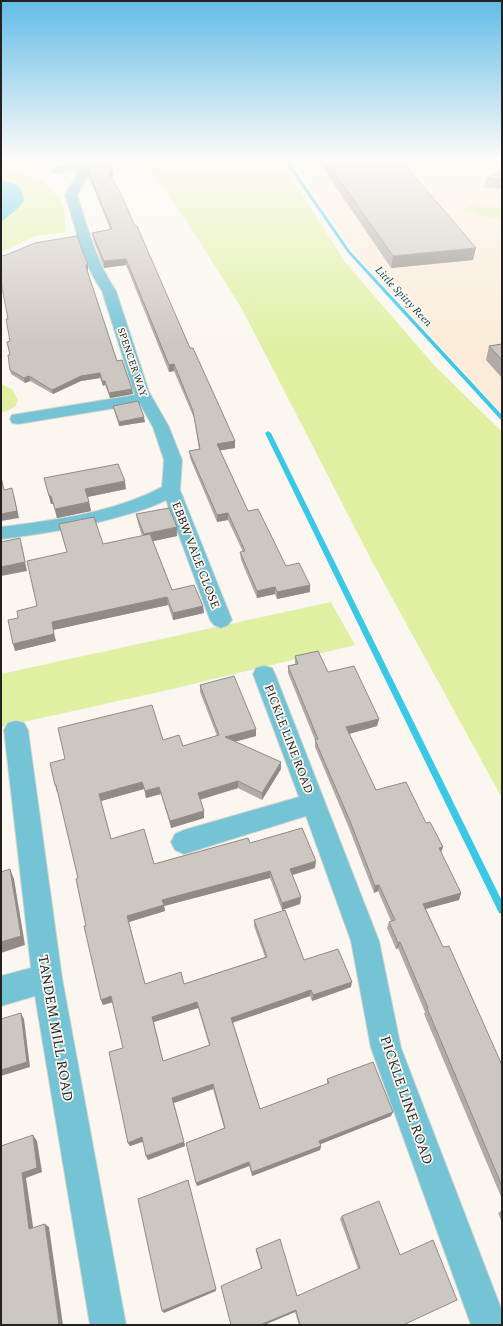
<svg xmlns="http://www.w3.org/2000/svg" width="503" height="1326" font-family="Spectral,serif">
<rect width="100%" height="100%" fill="#fbf7f0"/>
<path fill="#faecd8" d="M293 159H502V414L358 257 316 197Z"/>
<path fill="#dff0a3" d="M1 159H36L12 171 42 180 60 198 64 209 66 232 35 236 1 252Z
M143 159H280L345 262 433 364 502 432V798L373 563 242 309 193 231Z
M473 204H478V207H502V218L484 217 470 211 466 212 465 208Z
M1 384 12 389 18 400 15 407 1 413Z
M331 602 355 645 172 689 1 727V674Z"/>
<path fill="#3bc8e7" d="M1 180C17 184 21 183 24 201L18 208 1 222Z"/>
<g fill="none" stroke-linecap="round" stroke-linejoin="round">
<path fill="#3bc8e7" fill-rule="evenodd" d="M285 159H289L291 165 350 251 502 415V420L500 419 348 253 287 165Z
M268 431 271 433 502 901V914L499 913 265 433Z"/>
<g stroke="#d8d5cf" stroke-width="2">
<path id="minor" d="M88 159 94 160 95 162 94 164 83 167 89 174 77 195C88 228 96 262 116 291L149 392 169 427 182 460 180 490 232 620 228 625 221 628 214 625 210 620 166 500C153 507 139 511 125 515 85 527 43 534 1 539V527C55 520 113 513 162 487L164 460 153 427 140 404 18 424 12 423 10 419 12 415 18 414 135 395 102 291C82 262 76 228 65 195L77 174 73 170 57 174 51 171 53 169Z
M264 666 272 668 275 674 379 941 401 1048 502 1311V1325H471L371 1048 351 941 306 816 184 854 175 850 171 842 175 834 184 830 299 797 253 674 256 668Z
M16 721 24 723 28 730 62 978 126 1325H90L35 996 1 1006V976L31 968 4 730 8 723Z"/>
</g>
<use href="#minor" fill="#74c4d6" fill-rule="evenodd"/>
</g>
<path fill="#b0aba6" fill-rule="evenodd" d="M317 159H401V160L473 260 391 268Z
M85 162 113 177H111L190 348 235 441V448L220 450 248 511 286 566 310 585V592L277 599 275 594 257 598 241 560 240 552H243L228 520 217 522 190 458 189 451 199 449 194 418 174 371 169 372 126 265 104 268 93 239 92 233 110 229 89 177 88 171 86 168Z
M502 171V189L484 187 486 178Z
M1 256 88 270H87L117 361 132 389 133 394 110 398 105 385 103 386 100 378 81 381 53 394 30 381 25 383 11 374 10 370V341Z
M502 344V378L486 360 489 346Z
M113 406 145 422 119 426 114 410Z
M44 478 126 489 88 497 91 511 57 518 53 504H51Z
M136 514 177 536 153 541 172 590 203 606 204 613 173 620 168 605 53 630 56 641 15 651 37 606 67 552 59 524 103 544 142 536 138 523Z
M295 656 328 672 379 719 377 726 349 734 376 790 426 823 443 847 441 852 461 893 459 900 426 909 443 947 491 1042 502 1065V1199L424 1014 425 1012 398 948 396 949 387 928 389 922 391 921 378 891 374 893 349 828 315 747V740L288 673V666L295 664Z
M200 685 256 736 235 742 281 762V769L262 800 238 788 200 800 204 811V818L171 828 161 794 146 798 144 789 101 801 111 839 154 864 250 843 315 868 292 875 301 897 300 904 282 910 270 878 164 906 165 911 129 922 145 984H184L265 957 254 926V920L304 960 351 987 312 1001 310 996 233 1022 260 1109 327 1084V1079L391 1116 321 1144V1146L320 1150 252 1176 249 1166 197 1186 186 1143 224 1128 213 1089 174 1103 185 1146 148 1160 143 1142 130 1146 128 1143 123 1048 113 1002 103 1005 101 1000 78 878 58 792H57L163 740 183 746 217 736 200 692ZM198 1008 209 1045 163 1061 154 1022Z
M502 1210V1222L498 1213Z
M342 1216 404 1325H299L295 1312 264 1325H231L261 1269 256 1251V1249L297 1296 358 1269 340 1219Z"/>
<path fill="#908b87" d="M113 171V177H109L108 172Z
M476 248 473 260 391 268 393 256Z
M126 259V265L104 268V261Z
M86 265H88V270H86Z
M174 364V371L169 372V365Z
M100 373V378L81 381 53 394 52 390 81 376Z
M29 376 30 381 25 383 24 378Z
M102 381H105V385L103 386Z
M132 389 133 394 110 398 109 393Z
M144 417 145 422 119 426V422Z
M235 441V448L217 451V444Z
M125 481 126 489 87 497 85 489Z
M14 495 19 518 1 521V514Z
M49 496H51L53 504H51Z
M89 502 91 511 57 518 55 509Z
M228 513V520L217 522V515Z
M177 527V536L145 543 144 534Z
M22 546 27 571 1 576V567Z
M310 585V592L277 599V592Z
M275 587V594L257 598V591Z
M167 597 168 605 53 630 52 622Z
M203 606 204 613 173 620V613Z
M54 634 56 641 15 651 13 644Z
M379 719 377 726 345 735 346 727Z
M256 729V736L225 744V737Z
M281 762V769L262 800V793Z
M238 781V788L198 800V793Z
M142 782 144 789 101 801 99 794Z
M55 785H56L59 792H57Z
M159 787 161 794 146 798 145 791Z
M204 811V818L171 828 170 821Z
M443 847 440 854 439 848Z
M316 861 315 868 289 876 290 869Z
M10 869 14 879 25 945 1 953V942Z
M270 871V878L164 906 165 911 129 922 127 916 162 900Z
M379 885 378 891 374 893 375 886Z
M461 893 459 900 421 910 423 904Z
M301 897 300 904 282 910V903Z
M400 942 398 948 396 949 398 943Z
M352 982 351 987 312 1001 313 995Z
M311 990 310 996 232 1023 231 1018Z
M111 996 113 1002 103 1005 101 1000Z
M197 1002 198 1008 154 1022 152 1017Z
M21 1013 24 1019 30 1067 1 1076V1070Z
M213 1084V1089L174 1103 172 1098Z
M393 1112 391 1116 318 1145 319 1141Z
M33 1135 37 1141 42 1172 26 1178 34 1233 29 1229 22 1173Z
M142 1137 144 1141 130 1146 128 1143Z
M184 1142 185 1146 148 1160 146 1156Z
M321 1146 320 1150 252 1176V1172Z
M249 1162V1166L197 1186 196 1183Z
M188 1180 216 1291 164 1313 162 1311Z
M45 1224 49 1227 63 1325H59Z
M296 1310 295 1312 264 1325H260Z"/>
<path fill="#cdc7c1" stroke="#908b87" fill-rule="evenodd" d="M101 159H106L113 171 108 172 120 192 135 226H137L190 348H193L235 441 217 444 248 511 258 509 286 566 299 563 310 585 277 592 275 587 257 591 240 552 245 551 228 513 217 515 189 451 200 449 193 411 174 364 169 365 126 259 104 261 92 233 112 229 88 171 90 168 85 162Z
M325 159H401V160L476 248 393 256Z
M502 171V180L486 178Z
M77 236 88 265H86L87 270 117 361 122 360 132 389 109 393 105 381H102L100 373 81 376 52 390 29 376 24 378 10 370 8 355H10L7 342 10 341 6 319H8L1 282V256L6 255 35 243Z
M502 344V360L489 346Z
M138 401 144 417 119 422 113 406Z
M118 464 125 481 85 489 89 502 55 509 51 496H49L44 478Z
M1 477 4 490 12 488 17 511 1 514Z
M169 508 177 527 144 534 136 514Z
M94 517 103 544 150 534 172 590 194 585 203 606 173 613 167 597 52 622 54 634 13 644 8 620 18 618 17 611 37 606 27 561 67 552 59 524Z
M20 538 25 562 1 567V542Z
M318 651 328 672 354 666 379 719 346 727 376 790 406 782 426 823 430 822 443 847 439 848 461 893 423 904 443 947 449 946 502 1065V1186L427 1008H428L400 942 398 943 389 922 395 920 379 885 375 886 350 821 315 740 318 739 288 666 298 664 295 656Z
M234 676 256 729 225 737 281 762 262 793 238 781 198 793 204 811 170 821 159 787 145 791 142 782 99 794 111 839 144 829 154 864 248 838 250 843 302 828 316 861 290 869 301 897 282 903 270 871 162 900 164 905 127 916 145 984 181 972 184 984 267 957 254 920 285 910 304 960 338 949 352 982 313 995 311 990 231 1018 260 1109 329 1083 327 1079 373 1062 393 1112 319 1141 321 1146 252 1172 249 1162 196 1183 186 1143 225 1128 213 1084 172 1098 184 1142 146 1156 142 1137 128 1143 109 1052 123 1048 111 996 101 1000 84 926H86L76 879 78 878 56 785H55L50 763 65 759 58 728 152 705 163 740 179 735 183 746 219 735 200 685ZM197 1002 210 1045 163 1061 152 1017Z
M10 869 21 936 1 942V872Z
M21 1013 27 1062 1 1070V1019Z
M33 1135 37 1168 22 1173 29 1229 45 1224 59 1325H1V1146Z
M188 1180 216 1289 162 1311 138 1199Z
M379 1201 400 1255 433 1240 457 1300 403 1325H300L296 1310 260 1325H231L221 1286 262 1268 256 1249 280 1239 297 1296 360 1268 342 1216Z"/>
<linearGradient id="sky" x2="0" y2="1"><stop stop-color="#63bce8"/><stop offset="0.46" stop-color="#fdfbf8"/><stop offset="1" stop-color="#fdfbf8" stop-opacity="0"/></linearGradient>
<rect width="503" height="345" fill="url(#sky)"/>
<g text-anchor="middle" stroke-width="3.5" stroke-linejoin="round" paint-order="stroke">
<g font-size="10" fill="#232220" stroke="#fbf7f0">
<text transform="translate(133 362) rotate(71)" y="4">SPENCER WAY</text>
</g>
<g font-size="11" font-style="italic" fill="#003f4c" stroke="#fbf7f0">
<text transform="translate(404 296) rotate(47)" y="4">Little Spitty Reen</text>
</g>
<g font-size="12" fill="#232220" stroke="#fbf7f0">
<text transform="translate(196 555) rotate(69)" y="4">EBBW VALE CLOSE</text>
<text transform="translate(289 739) rotate(69)" y="4">PICKLE LINE ROAD</text>
</g>
<g font-size="14" fill="#232220" stroke="#fbf7f0">
<text transform="translate(56 1028) rotate(80)" y="5">TANDEM MILL ROAD</text>
<text transform="translate(407 1100) rotate(71)" y="5">PICKLE LINE ROAD</text>
</g>
</g>
<rect width="503" height="1326" fill="none" stroke="#232220" stroke-width="4"/>
</svg>
